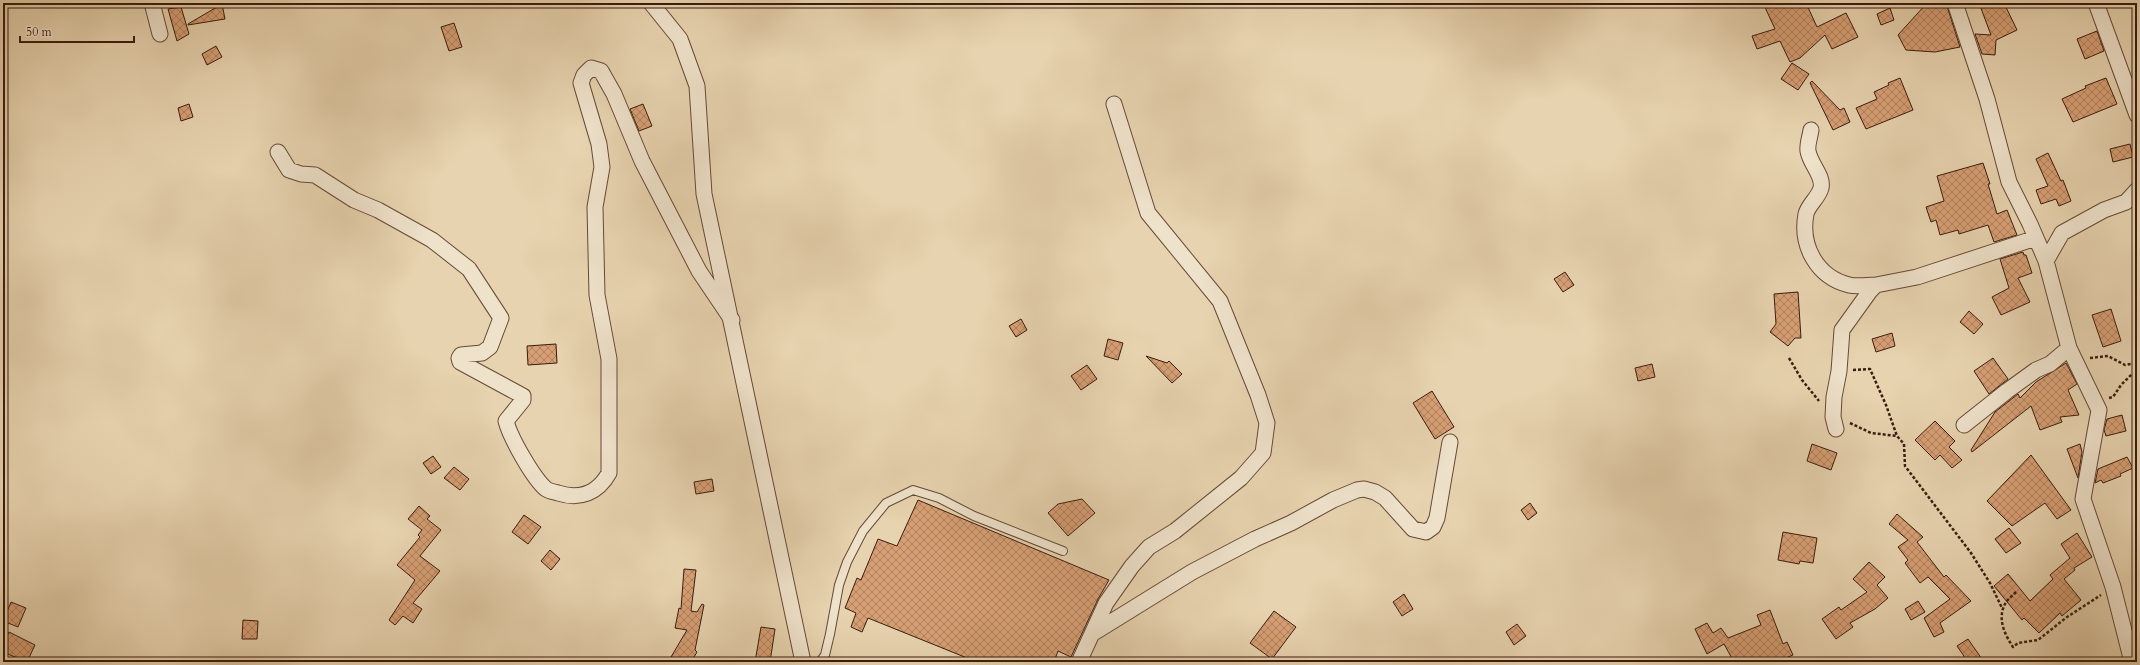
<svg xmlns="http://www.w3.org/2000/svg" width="2140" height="665" font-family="Cardo,serif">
<defs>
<pattern id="building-cross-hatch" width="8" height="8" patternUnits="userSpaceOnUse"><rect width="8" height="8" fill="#d79f74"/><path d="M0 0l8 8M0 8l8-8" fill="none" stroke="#b0815e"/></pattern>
</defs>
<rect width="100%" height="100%" fill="#e7d3af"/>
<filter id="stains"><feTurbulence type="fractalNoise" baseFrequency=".005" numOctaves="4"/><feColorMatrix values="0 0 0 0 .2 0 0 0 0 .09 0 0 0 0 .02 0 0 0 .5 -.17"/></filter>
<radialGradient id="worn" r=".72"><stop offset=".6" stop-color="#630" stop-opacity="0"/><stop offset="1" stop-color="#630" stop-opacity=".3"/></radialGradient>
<path fill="url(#building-cross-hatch)" stroke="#3b1b0e" d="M1763 3H1806L1817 27 1846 13 1858 37 1832 49 1825 35 1800 58 1790 62 1780 41 1757 49 1752 36 1775 29Z
M1927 3H1946L1960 47 1935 52 1906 50 1898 35Z
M1979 3H2004L2017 30 1996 40 1995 55 1982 54 1975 34 1991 35Z
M222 4 225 19 188 25V24Z
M181 7 189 34 177 41 168 9Z
M1890 8 1894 20 1881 25 1877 14Z
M454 23 462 47 449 51 441 27Z
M2097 31 2104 51 2085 59 2077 39Z
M216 46 222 57 207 65 202 54Z
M1792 63 1809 74 1798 90 1781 79Z
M1900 78 1913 110 1866 129 1856 108 1877 99 1874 92 1889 85 1888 83Z
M2106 78 2117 104 2073 122 2062 99 2086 88 2085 86Z
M1812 81 1840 110 1844 108 1850 122 1833 130 1810 83Z
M189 104 193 117 181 121 178 108Z
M643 104 652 126 639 131 630 109Z
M2130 144 2133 157 2113 162 2110 149Z
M2048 153 2061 181 2063 180 2071 201 2059 206 2056 199 2041 204 2036 190 2048 186 2036 159Z
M1983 163 1990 184H1988L1997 214 2007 210 2017 235 1994 242 1988 225 1959 234 1958 230 1940 235 1936 220 1931 222 1926 207 1944 201 1937 176Z
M2023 252 2024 255H2026L2032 273 2018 278 2030 302 2001 315 1992 297 2009 288 2000 259Z
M1565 272 1574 285 1563 292 1554 279Z
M1798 292 1801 338H1795L1788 346 1770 332 1776 324 1774 294Z
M2111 309 2121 341 2103 347 2092 315Z
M1969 311 1983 324 1974 334 1960 322Z
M1021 319 1027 330 1016 337 1009 326Z
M1892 333 1895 346 1876 352 1872 339Z
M1108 339 1123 343 1118 360 1104 356Z
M556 344 557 363 528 365 527 346Z
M1146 356 1167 363 1169 361 1182 374 1172 383Z
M1993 358 2008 379 1989 394 1974 371Z
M2066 363 2077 384 2068 390 2079 415 2060 417 2062 422 2040 430 2031 406 1972 452 1971 450 1995 412 2018 394 2020 398 2036 382Z
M1652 364 1655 377 1638 381 1635 368Z
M1087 365 1097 379 1081 390 1071 376Z
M1432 391 1454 427 1435 439 1413 403Z
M2122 415 2126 431 2106 436 2104 430 2107 419Z
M1935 421 1955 441 1949 447 1962 460 1952 468 1940 455 1935 460 1915 440Z
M1812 444 1837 453 1831 470 1807 461Z
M2080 444 2082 452 2078 478 2067 449Z
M2031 455 2071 510 2057 519 2045 503 2012 526 1987 501Z
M433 456 441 467 431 474 423 463Z
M2127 457 2133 468 2120 474 2121 476 2103 483 2101 480 2095 483 2098 469Z
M454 467 469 479 460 490 444 478Z
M712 479 714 491 696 494 694 482Z
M1082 499 1095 513 1068 536 1048 513 1058 504Z
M918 500 1109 580 1098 599 1071 657 1058 651 1054 662H977L868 618 862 632 851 627 856 613 845 608 857 578 861 580 878 539 897 546Z
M1530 503 1537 513 1528 520 1521 510Z
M419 506 430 516 427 519 441 530 420 556 440 571 413 603 422 609 413 623 403 616 395 625 389 620 415 580 397 565 420 537 418 535 422 530 408 519Z
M1897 514 1923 537 1917 542 1944 577 1946 575 1971 601 1940 623 1944 632 1934 637 1924 618 1950 599 1928 577 1920 583 1905 563 1908 560 1898 547 1908 540 1889 524Z
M524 515 541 527 528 544 512 532Z
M2009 528 2021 543 2006 553 1995 539Z
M1783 532 1817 538 1813 563 1800 561 1799 564 1778 560Z
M2077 533 2092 557 2074 568 2075 570 2064 579 2081 600 2062 616 2060 613 2039 633 2024 618 2022 620 1994 586 2008 574 2030 601 2053 579 2050 575 2070 558 2061 544Z
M550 550 560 559 551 570 541 561Z
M1869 562 1885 577 1877 585 1888 598 1875 609 1850 623 1853 627 1836 639 1822 619 1839 607 1841 610 1867 592 1853 579Z
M684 569 696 570 691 611 697 612 702 604 704 605 695 650 697 652 691 662H668L687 630 675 628 679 608 681 609Z
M1404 594 1413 609 1402 616 1393 602Z
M1918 601 1925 612 1911 620 1905 609Z
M11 602 26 608 18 627 3 621Z
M1770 610 1783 644 1787 642 1793 655 1776 662H1734L1724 644 1707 654 1695 629 1707 623 1713 633 1721 628 1728 638 1761 625 1757 615Z
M1274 611 1296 627 1272 659 1250 643Z
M243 620 258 621 257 639H242Z
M1517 624 1526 636 1514 645 1506 632Z
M761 627 775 629 770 662H755Z
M9 632 35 645 27 662 3 652V644Z
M1968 639 1984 662H1968L1957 646Z"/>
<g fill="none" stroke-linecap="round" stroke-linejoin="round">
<g stroke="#664936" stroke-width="10">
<path id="service" d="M820 662 825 655 830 634 839 585 847 562 863 531 886 503 913 490 939 498 974 516 1063 551"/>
</g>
<g stroke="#664936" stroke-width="17">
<path id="minor" d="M152 3 160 34
M651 3 680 39 697 86 704 194 803 662
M1955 3 1987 99 2009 182 2030 224 2046 261 2062 233 2104 210 2126 202 2137 190
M2096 3 2137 115
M1811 130C1810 137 1807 145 1808 151 1810 164 1824 176 1821 188 1819 197 1808 205 1806 214 1800 246 1817 277 1849 285 1857 287 1868 285 1876 285
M278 152 289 170 301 174 315 175 354 200 378 210 432 240 469 269 501 318 490 347 482 353 461 355 459 358 460 362 523 396V400L506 421C510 437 533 478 546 489 549 491 554 492 558 493 580 500 598 493 609 473V359L597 295 595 207 602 167 599 144 581 83 584 75 591 68 601 71 614 94 642 161 699 271 732 320
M2046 261 2069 348 2099 410 2083 499 2113 587 2132 662
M1964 425 2007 391 2036 370 2050 364 2069 348
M1836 429 1833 417 1834 397 1839 371 1842 330 1870 291 1876 285 1917 277 2036 238
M1095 632 1192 572 1255 539 1291 523 1333 500 1357 490 1364 489 1375 492 1385 498 1413 529 1426 532 1433 527 1437 518 1450 442
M1079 662 1106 603 1132 566 1149 547 1175 531 1241 478 1263 453 1267 423 1258 395 1220 301 1148 213 1114 104"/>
</g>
<path stroke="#3b1b0e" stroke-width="2.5" stroke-dasharray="3 2" stroke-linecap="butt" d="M1789 358 1802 380 1819 401
M2090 358 2108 356 2125 365 2137 363
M1853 370 1870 369 1886 405 1897 436 1904 444 1905 466 1971 553 1990 583 2003 610
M2109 398 2113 397 2121 385 2137 369
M1850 423 1871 433 1897 436
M2016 592C2012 596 2007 600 2005 604 1997 619 2005 635 2013 647L2018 643 2038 640 2067 617 2101 595"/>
<use href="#service" stroke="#efe2cb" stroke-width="8"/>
<use href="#minor" stroke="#efe2cb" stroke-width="15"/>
</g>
<rect width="2140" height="665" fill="none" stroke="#e7d3af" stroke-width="16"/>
<rect x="4" y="4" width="2132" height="657" fill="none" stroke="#3b1b0e" stroke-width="2"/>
<rect x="8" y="8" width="2124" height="649" fill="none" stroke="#3b1b0e"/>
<path d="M20 36v6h114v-6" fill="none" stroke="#3b1b0e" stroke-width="2"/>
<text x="26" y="36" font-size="12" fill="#3b1b0e" stroke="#efe2cb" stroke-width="3" paint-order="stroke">50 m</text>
<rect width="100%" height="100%" filter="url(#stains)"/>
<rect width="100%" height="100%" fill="url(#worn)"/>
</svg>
